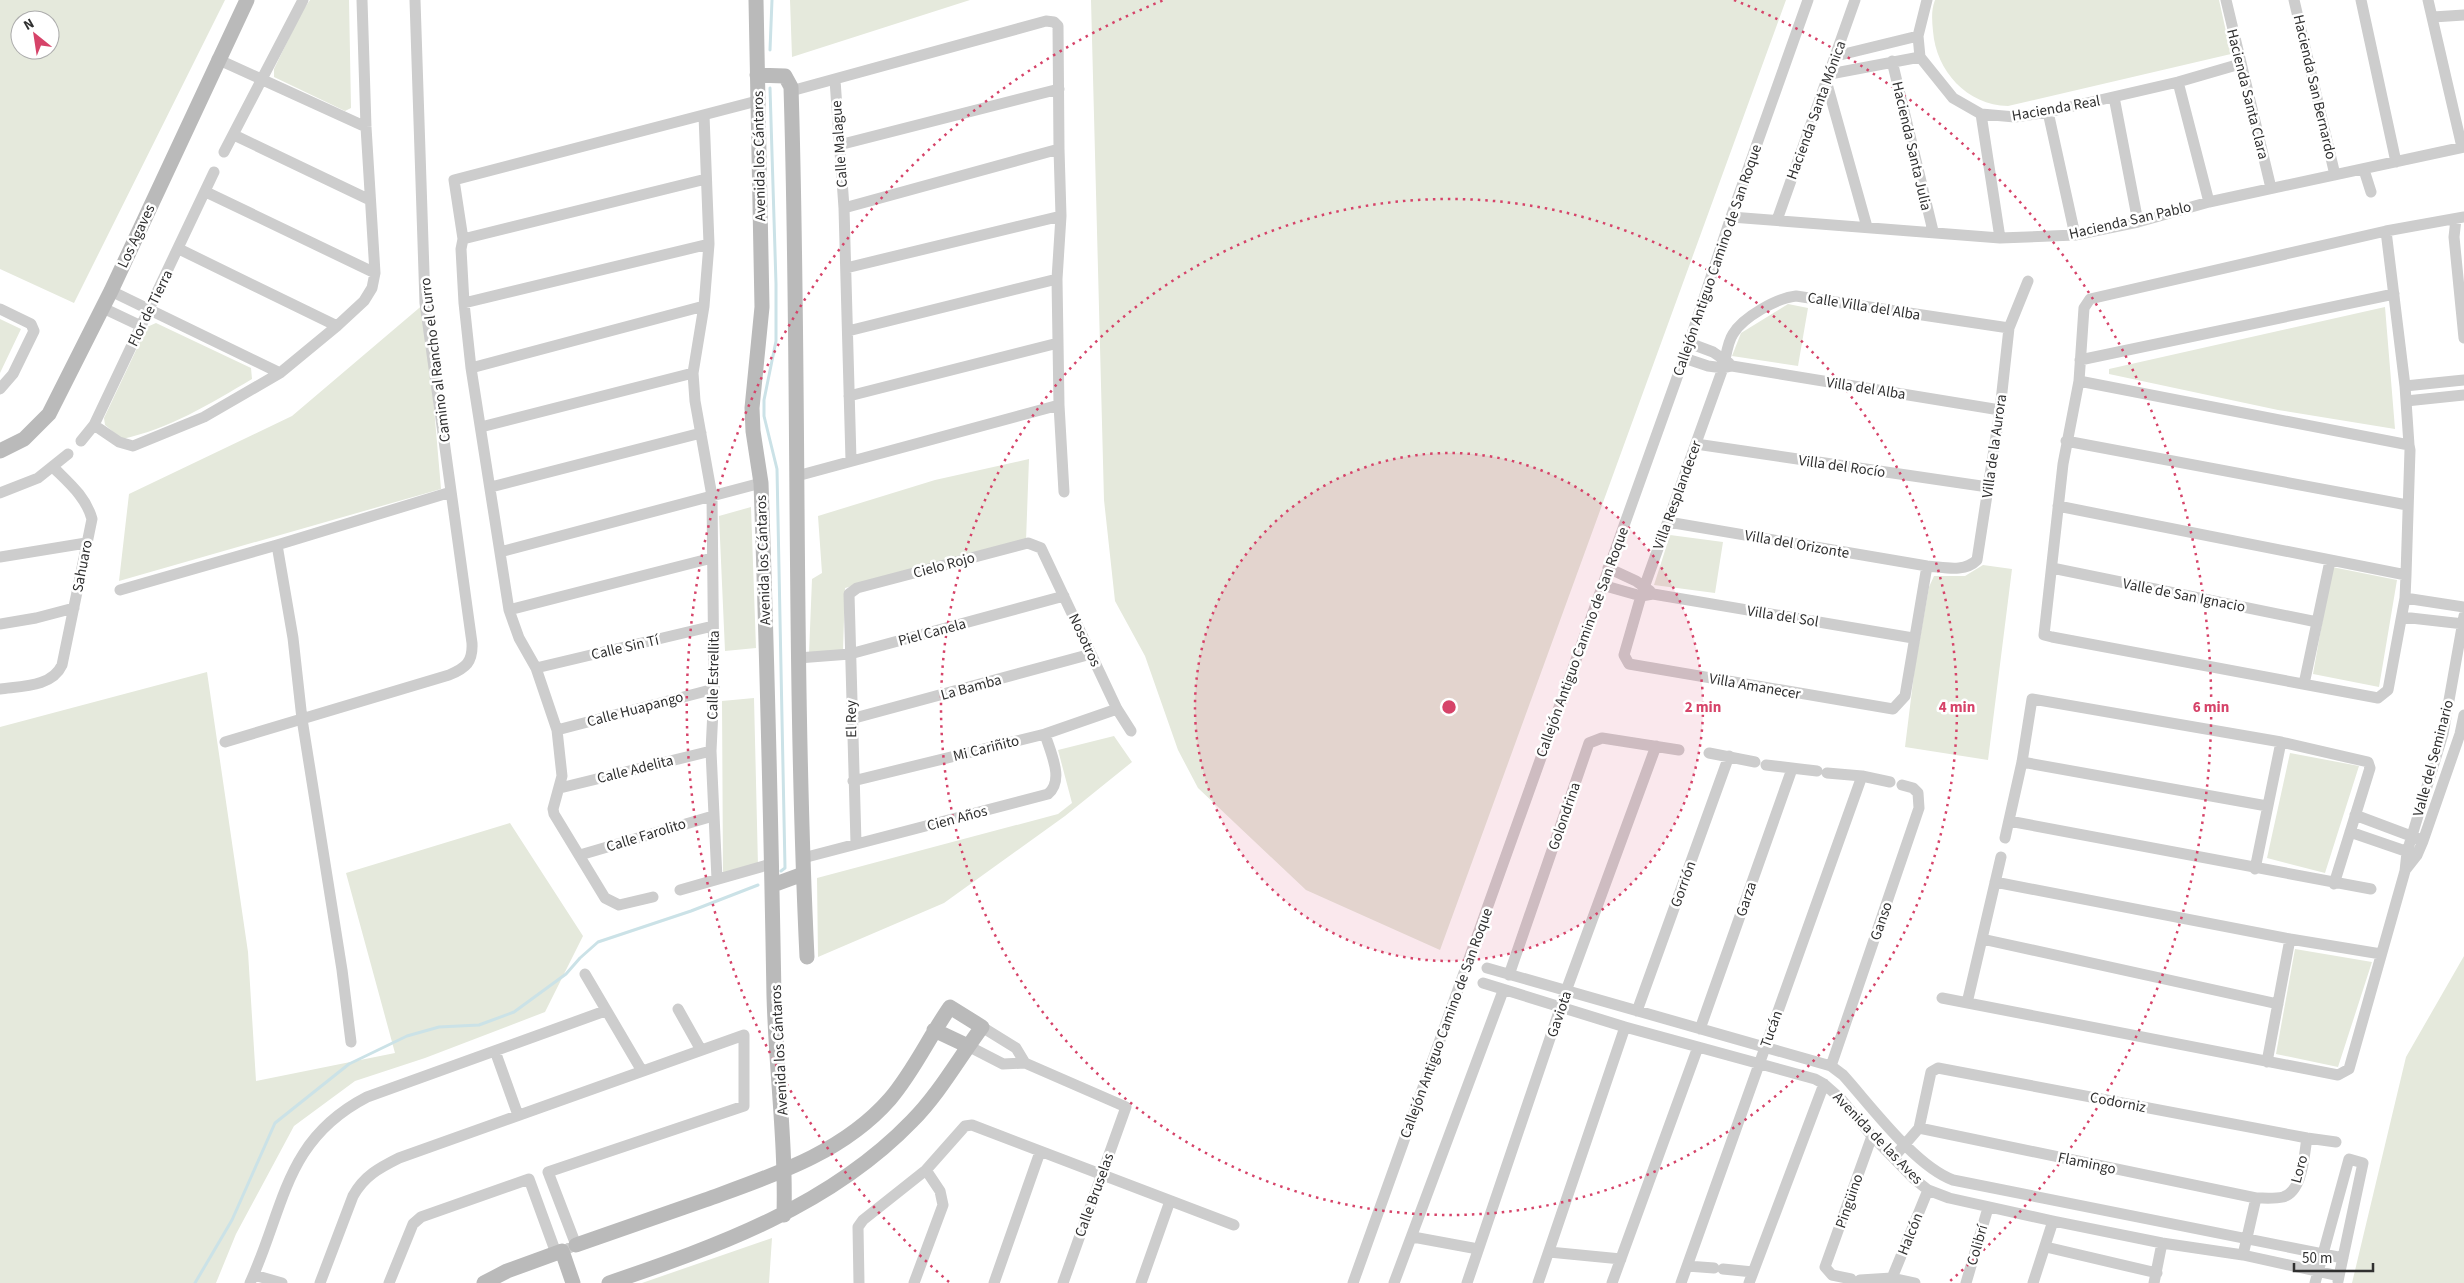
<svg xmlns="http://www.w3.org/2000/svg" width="2464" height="1283" font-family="'Source Sans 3',sans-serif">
<rect width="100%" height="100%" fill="#fff"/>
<path fill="#e5e9dc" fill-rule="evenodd" d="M0 0H225L74 303 0 269ZM20 20H50V50H20Z
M310 0H349L351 108 345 111 274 77V69L301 13Z
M790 0H970L792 57Z
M1091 0H1786L1440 950 1306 890 1198 788 1178 750 1145 656 1115 601 1104 500Z
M1935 0H2219L2231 54 2008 106C1967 105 1936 71 1933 31 1932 21 1931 10 1935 0Z
M425 303 441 489 119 581 129 494 292 416Z
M1788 304 1808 308 1798 366 1732 356 1741 333Z
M2385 307 2395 429 2278 410 2109 374V369Z
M0 319 21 329 0 373Z
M156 323 251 368 252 379C210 404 169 429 122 439L105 425 104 418 147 327Z
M1029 459 1026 541 845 588 843 650 809 654 812 579 822 573 818 516 935 480Z
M751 507 756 648 725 651 719 516Z
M1670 535 1723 542 1715 593 1654 585Z
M1983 565 2012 569 1988 760 1905 747 1915 666 1929 587 1934 576H1965Z
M2332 567 2397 580 2379 687 2313 674Z
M207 672 248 952 256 1081 395 1053 346 873 510 823 583 936 545 1012 425 1058 355 1081 294 1126 236 1234 216 1283H0V727Z
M754 698 758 866 723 874 722 701Z
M1114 736 1132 762 1065 816 944 903 818 957 817 878 1058 814 1072 803 1058 750Z
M2290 753 2359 766 2325 873 2267 858Z
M2295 949 2372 962 2338 1067 2276 1054Z
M2464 956V1283H2352L2406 1057Z
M772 1238 769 1283H642Z"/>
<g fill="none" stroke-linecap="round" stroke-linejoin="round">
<path stroke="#cbe2e7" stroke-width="3" d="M770 50 772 0
M770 88 776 284V341L764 400V416L777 469 785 868 781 871
M195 1283 232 1220 275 1123 349 1064 407 1036 439 1027 479 1025 514 1012 566 974 580 958 598 942 691 911 758 885"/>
<path stroke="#cdcdcd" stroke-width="11" d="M1927 0 1918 36 1920 57 1953 98 1981 114 2015 117 2048 112 2178 82 2240 64
M2226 0 2271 188
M2294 0 2335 175
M2361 0 2396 162
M2428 0 2462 147
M2433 17 2464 15
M1836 56 1918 36
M217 59 366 127
M1892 61 1933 231
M1830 74 1920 57
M835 80 844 208 851 460
M2178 82 2209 202
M1827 84 1867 227
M791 91 1046 21 1054 22 1058 26 1059 149
M2114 97 2138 222
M2048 112 2075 235
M1981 114 2000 238
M704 115 709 244 704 306 693 373 695 401 712 496 714 689 711 751 717 879
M234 135 370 200
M839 145 1059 89
M224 152 303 0
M2364 170 2371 192
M206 192 375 273
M844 208 1059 149 1061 216 1057 279 1059 405 1064 492
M1731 217 2000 238 2075 235 2138 222 2209 202 2464 147
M2456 219 2454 237 2464 338
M1777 220 1855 0
M463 239 454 180 757 101
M179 249 337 326
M846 268 1061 216
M111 291 280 373
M464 303 461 249 463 239 706 179
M103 308 141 326
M0 309 31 324 34 331 13 374 0 389
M848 331 1057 279
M1689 343 1713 352 1729 363
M1684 358 1708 366 1723 368 1732 366 2000 410
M2080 360 2394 294
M471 368 464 303 709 244
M2079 381 2084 308 2090 299 2386 231
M2405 386 2464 380
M849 396 1058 343
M2406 401 2464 395
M94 425 119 442 133 446 204 417 280 373 337 326 364 301 372 288 375 273 366 127 362 0
M481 427 693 373
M81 441 94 425 214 172
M2066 441 2407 505
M1696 444 1988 487
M2409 445 2405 386 2386 231 2464 217
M797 476 1059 405
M491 487 701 433
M0 493 38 478 68 454
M2058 506 2406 575 2410 450 2409 445 2079 381 2063 464 2044 635 2052 637 2378 698 2388 690 2405 598 2406 575
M1668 522 1927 566C1944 567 1964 573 1977 560L2000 410 2009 328 2028 281
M277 545 293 638 302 719 342 970 351 1042
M500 552 761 483
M0 557 86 543
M1927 566 1905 696 1893 709 1629 664 1624 655 1641 596 1723 368C1726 358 1727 343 1733 334 1743 317 1777 298 1796 296L2009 328
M1608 568 1636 581 1650 591
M2052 568 2317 622
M1602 585 1641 596 1653 594 1913 638
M120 590 277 545 451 492
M2405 598 2464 607
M509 610 712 558
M2402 617 2464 624
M0 624 36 618 74 608
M798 658 850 654 1064 596
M536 668 713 626
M2304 684 2330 561
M0 689C22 686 52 687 62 665L92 519C86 497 69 483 54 468
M851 719 1091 654
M557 730 714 689
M225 742 449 675C466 668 473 662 472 643L425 303 415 0
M1709 753 1755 762
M2022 762 2267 806
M1766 765 1817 771
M1827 773 1862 776 1890 782
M853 781 1045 734 1117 709
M560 788 711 751
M2355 815 2419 839
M2009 821 2371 889
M2350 832 2414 854
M2005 838 2022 762 2032 699 2281 742 2368 762 2370 768 2334 884
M856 843 849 594 857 588 1028 543 1041 548 1117 709 1131 731
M580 855 713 816
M803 858 1048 794C1065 780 1050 752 1045 734
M2255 869 2281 742
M2406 869 2417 855 2423 841 2460 734 2464 715
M1995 882 2290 939
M680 890 771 864
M653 897 619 905 605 898 554 814 553 809 562 776 557 730 536 668 519 638 509 610 471 368 704 306
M1982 939 2278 1004
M1487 968 1831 1066 1843 1075C1871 1106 1915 1166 1953 1180L2343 1258
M585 974 642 1071
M1509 975 1589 743 1602 738 1679 750
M1483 983 1625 1027 1815 1079 1824 1084 1841 1099 1872 1136 1913 1178 1928 1190 1949 1198 2053 1221 2162 1243 2243 1255 2339 1276
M1942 998 2338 1075 2349 1069 2405 871 2407 852 2443 734 2464 616
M1967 1003 2001 857
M678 1009 701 1050
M1637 1011 1729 756
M982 1027 1016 1048 1025 1063
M1700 1029 1792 769
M968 1046 1003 1064 1025 1063 1126 1107 1063 1283
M495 1051 518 1115
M2267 1062 2290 939 2381 954
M1831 1066 1919 808 1918 793 1913 788 1902 785
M1919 1128 2256 1198C2264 1198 2275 1199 2283 1197 2303 1191 2304 1155 2307 1138
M1894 1157 1919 1128 1931 1072 1938 1068 2307 1138 2336 1142
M1413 1237 1478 1249
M2046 1247 2157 1273
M1549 1252 1621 1259
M2243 1255 2256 1198
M1687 1266 1714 1268
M1723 1269 1753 1272
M254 1275 282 1283
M1892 1278 1928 1190
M1851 1279 1832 1275 1825 1267 1872 1136
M1860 1280 1892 1278 1915 1283
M250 1283C285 1207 284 1140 367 1097L605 1011
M320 1283 353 1196C364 1176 379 1168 399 1158L744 1035V1106L548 1172 576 1245 569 1248
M389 1283 413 1224 421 1217 529 1179 556 1253
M859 1283 858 1227 863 1220 926 1170 965 1126 972 1125 1234 1225
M914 1283 943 1205 940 1191 926 1170
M994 1283 1040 1152
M1141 1283 1170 1201
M1353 1283 1684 358 1731 217 1808 0
M1394 1283 1503 991
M1467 1283 1566 991 1656 746
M1538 1283 1625 1027
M1612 1283 1698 1047
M1681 1283 1862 776
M1749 1283 1824 1084
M1966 1283 1988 1208
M2033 1283 2053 1221
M2154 1283 2162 1243
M2315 1283 2349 1159 2363 1163 2338 1281"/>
<path stroke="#bababa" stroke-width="15" d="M756 0 762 307 752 408 753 431 761 483C767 654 771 825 774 996 776 1070 786 1142 784 1215
M757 75 785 76 791 87C800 377 793 667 807 957
M0 451 24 439 49 414 111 291 247 0
M773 885 803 874
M934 1030 968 1046
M576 1245C619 1230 662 1215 705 1200 771 1176 842 1154 890 1099 914 1071 929 1037 950 1007L982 1027C959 1058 939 1094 912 1121 830 1206 718 1246 609 1283
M484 1283 507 1271 562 1251 573 1283"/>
</g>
<circle cx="1449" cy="707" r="254" fill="#d64369" fill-opacity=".12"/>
<g fill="none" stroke="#d64369" stroke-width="2.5" stroke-dasharray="2.5 5">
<circle cx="1449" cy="707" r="254"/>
<circle cx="1449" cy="707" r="508"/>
<path d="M949 1282A762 762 0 0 1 1164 0M1734 0A762 762 0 0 1 1949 1282"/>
</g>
<g text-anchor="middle" stroke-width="5" stroke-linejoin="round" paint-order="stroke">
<g font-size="15" fill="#303030" stroke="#fff">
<text transform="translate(2315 87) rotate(77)" y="5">Hacienda San Bernardo</text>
<text transform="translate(2248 94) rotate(76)" y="5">Hacienda Santa Clara</text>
<text transform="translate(2056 108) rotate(-10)" y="5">Hacienda Real</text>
<text transform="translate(1816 110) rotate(-70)" y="5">Hacienda Santa Mónica</text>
<text transform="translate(839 144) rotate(-94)" y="5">Calle Malague</text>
<text transform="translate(1912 146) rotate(77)" y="5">Hacienda Santa Julia</text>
<text transform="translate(759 156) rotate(-91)" y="5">Avenida los Cántaros</text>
<text transform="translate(2130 220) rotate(-13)" y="5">Hacienda San Pablo</text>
<text transform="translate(136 236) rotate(-65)" y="5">Los Agaves</text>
<text transform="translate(1717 260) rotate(-71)" y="5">Callejón Antiguo Camino de San Roque</text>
<text transform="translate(1864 306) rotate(9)" y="5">Calle Villa del Alba</text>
<text transform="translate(150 308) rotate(-64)" y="5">Flor de Tierra</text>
<text transform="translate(435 360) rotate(-97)" y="5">Camino al Rancho el Curro</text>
<text transform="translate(1866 388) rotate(9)" y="5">Villa del Alba</text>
<text transform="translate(1994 446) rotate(-82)" y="5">Villa de la Aurora</text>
<text transform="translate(1842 466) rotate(8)" y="5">Villa del Rocío</text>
<text transform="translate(1677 495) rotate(-70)" y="5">Villa Resplandecer</text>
<text transform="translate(1797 544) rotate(10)" y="5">Villa del Orizonte</text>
<text transform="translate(763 560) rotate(-92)" y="5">Avenida los Cántaros</text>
<text transform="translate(944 565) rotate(-15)" y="5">Cielo Rojo</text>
<text transform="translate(82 566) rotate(-79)" y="5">Sahuaro</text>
<text transform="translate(2184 595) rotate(11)" y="5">Valle de San Ignacio</text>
<text transform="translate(1783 616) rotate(9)" y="5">Villa del Sol</text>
<text transform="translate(932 632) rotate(-15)" y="5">Piel Canela</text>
<text transform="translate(1085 640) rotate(65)" y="5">Nosotros</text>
<text transform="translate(1582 642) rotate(-70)" y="5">Callejón Antiguo Camino de San Roque</text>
<text transform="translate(625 647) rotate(-13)" y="5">Calle Sin Tí</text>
<text transform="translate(713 675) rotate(-89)" y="5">Calle Estrellita</text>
<text transform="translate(1755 686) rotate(10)" y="5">Villa Amanecer</text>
<text transform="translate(971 687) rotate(-15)" y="5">La Bamba</text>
<text transform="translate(635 709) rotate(-15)" y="5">Calle Huapango</text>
<text transform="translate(851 719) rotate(-91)" y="5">El Rey</text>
<text transform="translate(986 748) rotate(-14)" y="5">Mi Cariñito</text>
<text transform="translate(2433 758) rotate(-75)" y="5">Valle del Seminario</text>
<text transform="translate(635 769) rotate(-14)" y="5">Calle Adelita</text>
<text transform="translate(1564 816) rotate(-71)" y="5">Golondrina</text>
<text transform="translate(957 818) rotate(-15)" y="5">Cien Años</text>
<text transform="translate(646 835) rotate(-17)" y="5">Calle Farolito</text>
<text transform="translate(1683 884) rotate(-70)" y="5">Gorrión</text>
<text transform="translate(1746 899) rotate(-71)" y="5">Garza</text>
<text transform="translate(1881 921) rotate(-71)" y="5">Ganso</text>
<text transform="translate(1559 1014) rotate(-71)" y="5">Gaviota</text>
<text transform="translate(1446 1023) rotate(-70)" y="5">Callejón Antiguo Camino de San Roque</text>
<text transform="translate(1771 1029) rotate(-70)" y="5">Tucán</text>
<text transform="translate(779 1050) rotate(-93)" y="5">Avenida los Cántaros</text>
<text transform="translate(2118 1102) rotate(11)" y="5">Codorniz</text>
<text transform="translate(1878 1138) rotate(46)" y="5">Avenida de las Aves</text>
<text transform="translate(2087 1163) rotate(12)" y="5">Flamingo</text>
<text transform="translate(2299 1169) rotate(-75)" y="5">Loro</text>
<text transform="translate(1094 1195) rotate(-70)" y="5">Calle Bruselas</text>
<text transform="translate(1849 1201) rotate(-71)" y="5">Pingüino</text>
<text transform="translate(1910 1234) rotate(-68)" y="5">Halcón</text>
<text transform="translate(1977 1245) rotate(-74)" y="5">Colibrí</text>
</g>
</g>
<circle cx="1449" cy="707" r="8" fill="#d64369" stroke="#fff" stroke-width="2.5"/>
<g font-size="15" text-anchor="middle" font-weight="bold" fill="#d64369" stroke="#fff" stroke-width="5" stroke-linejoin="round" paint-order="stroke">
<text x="1703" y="712">2 min</text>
<text x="1957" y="712">4 min</text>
<text x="2211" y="712">6 min</text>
</g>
<g transform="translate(35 35) rotate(330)"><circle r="24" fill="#ffffff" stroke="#acacac"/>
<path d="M0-4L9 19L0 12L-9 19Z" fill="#d64369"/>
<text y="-8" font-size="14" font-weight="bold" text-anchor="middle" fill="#303030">N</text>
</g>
<path d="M2294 1263v8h79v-8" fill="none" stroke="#303030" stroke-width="2.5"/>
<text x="2302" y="1263" font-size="15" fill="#303030" stroke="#ffffff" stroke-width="4" paint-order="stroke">50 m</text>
</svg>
